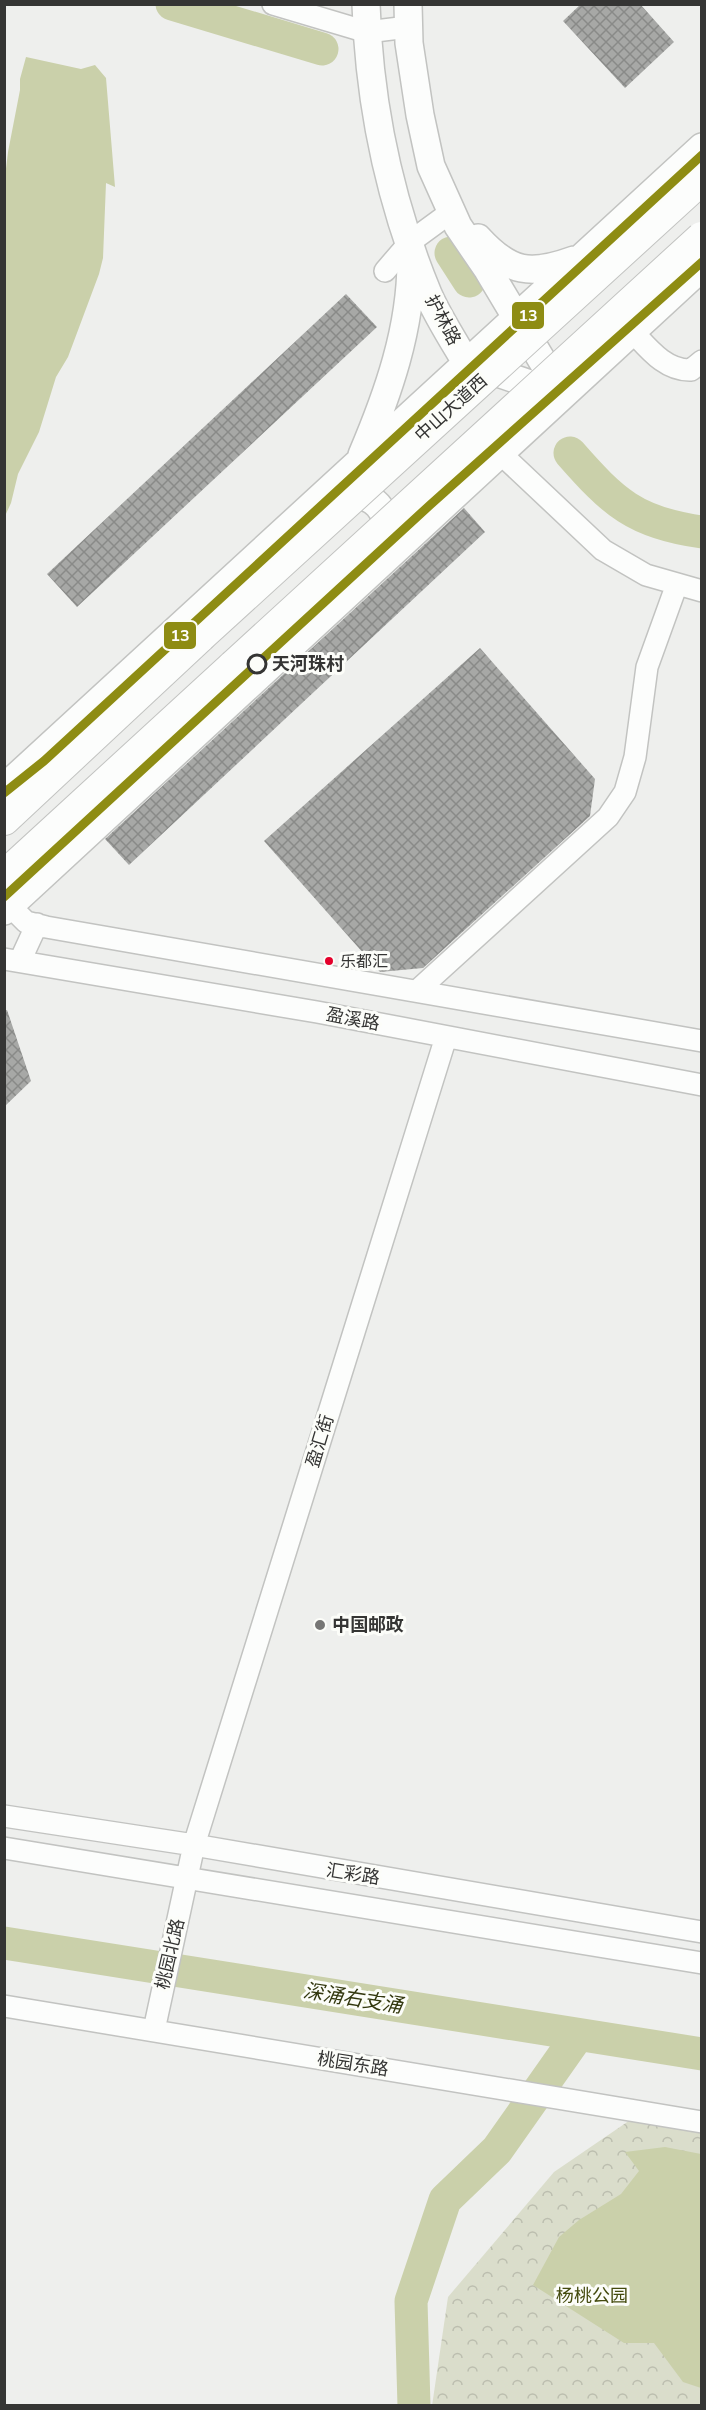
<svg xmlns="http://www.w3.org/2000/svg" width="706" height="2410" font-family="'Nunito Sans','Noto Sans SC',sans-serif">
<defs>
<pattern id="park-crowns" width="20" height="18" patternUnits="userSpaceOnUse" patternTransform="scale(1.5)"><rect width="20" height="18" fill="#daddcb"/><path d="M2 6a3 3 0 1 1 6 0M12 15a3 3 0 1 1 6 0" fill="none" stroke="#bcbeaf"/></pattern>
<pattern id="building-cross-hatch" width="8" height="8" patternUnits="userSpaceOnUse" patternTransform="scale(1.5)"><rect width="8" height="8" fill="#a7a8a6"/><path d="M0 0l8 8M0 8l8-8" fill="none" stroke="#898a88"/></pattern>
</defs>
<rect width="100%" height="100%" fill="#eeefed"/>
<path fill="url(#park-crowns)" d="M636 2116 701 2131V2405L432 2406 448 2297 554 2172Z"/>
<path fill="#cad0aa" d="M26 57 81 69 95 65 106 78 115 187 106 183 103 258 99 274 68 357 56 377 39 432 18 474 11 503 5 516 4 185 8 152 20 90V79Z
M665 2147 701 2154V2388L683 2382 654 2343H624L533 2285 559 2237 579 2220 621 2194 639 2171 625 2152Z"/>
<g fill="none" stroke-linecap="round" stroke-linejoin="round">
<path stroke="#cad0aa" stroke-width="33" d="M172 4 322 49
M451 253 469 281
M570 453C613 502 635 523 702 532
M4 1943 702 2054
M414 2406 411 2301 445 2200 497 2150 578 2035"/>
</g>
<path fill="url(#building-cross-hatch)" d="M581 4H640L674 42 625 88 563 21Z
M346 294 377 327 77 607 47 574Z
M464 508 485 532 129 865 105 839Z
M480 648 595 779 590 816 423 968 380 972 264 841Z
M7 1010 31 1081 4 1107V1011Z"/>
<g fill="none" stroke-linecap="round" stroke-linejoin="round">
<g stroke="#c2c3c1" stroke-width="24">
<path id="minor" d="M273 4 367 32 408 27
M385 271 410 242 451 212
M632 331C648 348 665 371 691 370L702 361
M500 453 603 550 646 575 702 591
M10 906 26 922 46 927 702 1041
M4 959 317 1012 702 1085
M20 961 37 924
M418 990 608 817 625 792 635 757 647 667 677 584
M4 1816 194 1845 702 1932
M4 1848 702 1963
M4 2006 702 2122
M154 2030 194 1845 446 1037"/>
</g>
<g stroke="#c2c3c1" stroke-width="30">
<path id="major" d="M366 4C369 103 390 202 428 294 438 317 453 340 466 362L556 393
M408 4 409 43 420 115 431 166 458 226 488 270 562 394
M478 238C510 273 530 276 574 260
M362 455C388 394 411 329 411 261
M338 494C374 491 393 510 385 546
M4 788 702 147
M4 911 702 267"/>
</g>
<g stroke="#c2c3c1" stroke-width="34">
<path id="highway" d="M4 819 200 636
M4 877 234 666"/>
</g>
<use href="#minor" stroke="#fcfdfc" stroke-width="21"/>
<use href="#major" stroke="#fcfdfc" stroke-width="27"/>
<use href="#highway" stroke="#fcfdfc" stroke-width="32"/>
<g stroke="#c2c3c1" stroke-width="34" stroke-linecap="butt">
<path id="highway-bridge" d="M200 636 702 178
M234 666 702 238"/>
</g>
<use href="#highway-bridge" stroke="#fcfdfc" stroke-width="32"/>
<g stroke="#fcfdf9" stroke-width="14">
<path id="metro-1" d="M4 793 44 761 702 155
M4 897 430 505 702 262"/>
</g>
<use href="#metro-1" stroke="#8e8c13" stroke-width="9"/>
</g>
<circle fill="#fcfdf9" stroke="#353534" stroke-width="3" cx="257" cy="664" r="9"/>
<circle fill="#e4002b" stroke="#fcfdf9" stroke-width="2" cx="329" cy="961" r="5"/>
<circle fill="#767675" stroke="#fcfdf9" stroke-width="2" cx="320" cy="1625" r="6"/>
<g text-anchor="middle" stroke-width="6" stroke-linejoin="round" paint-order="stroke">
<g font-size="16" fill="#353534" stroke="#fcfdf9" text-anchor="start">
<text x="340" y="967">乐都汇</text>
</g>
<g font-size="18" fill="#353534" stroke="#fcfdf9">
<text transform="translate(443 320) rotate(62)" y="6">护林路</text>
<text transform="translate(451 408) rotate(-42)" y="6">中山大道西</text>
<text transform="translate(353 1019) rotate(11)" y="6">盈溪路</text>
<text transform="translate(320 1441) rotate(-73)" y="6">盈汇街</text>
<text transform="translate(353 1874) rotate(9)" y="6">汇彩路</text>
<text transform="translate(170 1954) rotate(-77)" y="6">桃园北路</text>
<text transform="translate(353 2064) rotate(9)" y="6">桃园东路</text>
</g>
<g font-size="18" font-weight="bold" fill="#353534" stroke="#fcfdf9" text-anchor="start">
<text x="272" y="670">天河珠村</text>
</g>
<g font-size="18" font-weight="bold" fill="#353534" stroke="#fcfdf9" text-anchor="start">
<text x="332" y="1631">中国邮政</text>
</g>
<g font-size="18" fill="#444b0e" stroke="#fcfdf9">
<text x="592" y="2302">杨桃公园</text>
</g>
<g font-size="20" font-style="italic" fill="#343910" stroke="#fcfdf9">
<text transform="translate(353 1998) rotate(9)" y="7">深涌右支涌</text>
</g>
</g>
<g stroke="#fcfdf9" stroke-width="2">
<rect x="511" y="301" width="34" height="29" rx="6" fill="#8e8c13"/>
<rect x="163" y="621" width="34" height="29" rx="6" fill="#8e8c13"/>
</g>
<g font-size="16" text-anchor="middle" font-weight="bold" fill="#fff">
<text x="528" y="321">13</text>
<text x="180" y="641">13</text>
</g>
<rect width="706" height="2410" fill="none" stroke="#353534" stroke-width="12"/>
</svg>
